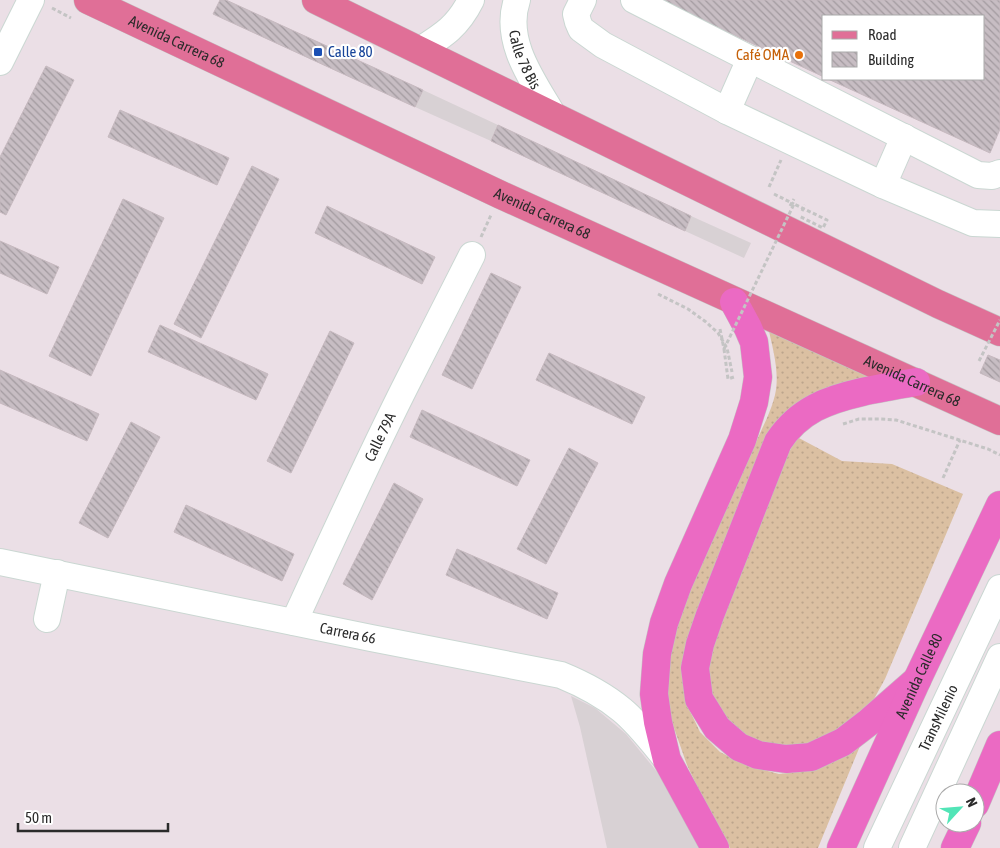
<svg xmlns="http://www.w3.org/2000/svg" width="1000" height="848" font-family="'Asap Condensed',sans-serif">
<defs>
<pattern id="grass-dots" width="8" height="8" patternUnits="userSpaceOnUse" patternTransform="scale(1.25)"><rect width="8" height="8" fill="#dbc0a2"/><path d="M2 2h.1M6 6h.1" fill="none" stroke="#bca58c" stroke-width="1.8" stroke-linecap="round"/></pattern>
<pattern id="building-back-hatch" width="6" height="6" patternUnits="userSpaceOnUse" patternTransform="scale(1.25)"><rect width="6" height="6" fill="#c7bdc3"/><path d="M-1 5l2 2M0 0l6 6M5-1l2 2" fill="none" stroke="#a29a9f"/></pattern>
</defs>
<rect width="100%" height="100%" fill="#ebdfe6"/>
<path fill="url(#grass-dots)" d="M768 327 881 380 797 406 682 674 690 711 700 732 720 752 748 766 779 774 807 771 860 746 818 848H730L712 818 687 765 674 728 665 699V659L680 609 767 418C770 411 773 403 775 395 780 373 773 349 768 327Z
M797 437 842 461 892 464 963 494 885 679 869 708 823 744 781 750 744 739 721 717 708 689V654L778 473Z"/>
<path fill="#d8d1d4" d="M423 90 498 125 491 141 415 107Z
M691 216 751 243 744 258 685 231Z
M571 696 595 708 626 734 658 773 700 848H607L580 727Z"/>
<path fill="url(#building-back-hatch)" stroke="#c6b9bf" d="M220 0H226L423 90 415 107 213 14Z
M659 0H1000V129L990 153 828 79H984V16H824V77Z
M46 66 74 80 6 215 0 212V157Z
M120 110 229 158 217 185 108 137Z
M498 125 691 216 685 231 491 141Z
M252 166 279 179 201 338 174 324Z
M123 199 164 218 91 376 49 356Z
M327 206 435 257 422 284 315 233Z
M0 241 59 267 47 294 0 273Z
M491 273 521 287 472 389 442 375Z
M160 325 268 374 256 400 148 352Z
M330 331 354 343 291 473 267 461Z
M549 353 645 397 632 424 536 380Z
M988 355 1000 360V382L980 373Z
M0 370 99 414 87 441 0 403Z
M422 410 530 460 517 486 410 437Z
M131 422 160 437 108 538 79 523Z
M569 448 598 463 546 564 517 549Z
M394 483 423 499 372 600 343 584Z
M186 505 294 554 282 581 174 532Z
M457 549 558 593 547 619 446 575Z"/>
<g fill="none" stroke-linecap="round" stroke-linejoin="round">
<g stroke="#cad7d2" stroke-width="28">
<g id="minor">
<path id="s1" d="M517 0C503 41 533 81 553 115"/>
<path d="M583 0 576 14 578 22 581 29 603 45 727 111 883 185 973 223 1000 224"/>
<path d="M634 0 978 175 992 176 1000 173"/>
<path d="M420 50C444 35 458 26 471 0"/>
<path d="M0 62 31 0"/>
<path d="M727 111 750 59"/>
<path d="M883 185 904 137"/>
<path id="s2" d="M0 562 371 638 561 675C583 684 604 695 622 710 639 724 653 743 667 760"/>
<path d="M47 619 57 573"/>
<path id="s3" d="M294 622C331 541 368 460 408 381 429 339 451 297 472 255"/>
<path id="s4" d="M877 848 1000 588"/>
<path d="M912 848 1000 657"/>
</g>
</g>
<g stroke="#c4c4c4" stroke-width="29">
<g id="major">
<path id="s5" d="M88 0 501 195 1000 421"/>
<path d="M316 0 938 304 1000 332"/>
</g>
</g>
<g stroke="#c4c4c4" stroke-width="29">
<g id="highway">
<path d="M916 382C898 385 880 388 862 392 827 400 799 410 778 442L710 615 700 644 695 668 699 699 717 728 739 747 758 755 786 759 811 757 843 742 869 722 917 680"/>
<path d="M975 804 1000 745"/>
<path d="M715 848 667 760 658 722 654 694 657 654 664 623 678 584 742 440 754 402 758 377 754 342 748 328 734 302"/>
<path id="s6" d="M841 848 917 680 1000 505"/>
<path d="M955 848 967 823"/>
</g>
</g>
<path stroke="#c4c4c4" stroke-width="3" stroke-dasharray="4 2.5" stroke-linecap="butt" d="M52 8 71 18
M769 187 781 160
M790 206 794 199
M802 211 805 205
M481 237 491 215
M658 294 688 309 706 322 718 333 727 348 732 372
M724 349 728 379 734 377
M843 424 859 419H880L896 420 988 449 1000 455
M943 478 960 440"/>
<use href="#minor" stroke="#fff" stroke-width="26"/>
<use href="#major" stroke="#e06f97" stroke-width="28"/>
<use href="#highway" stroke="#eb6ac3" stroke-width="28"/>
<path stroke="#c4c4c4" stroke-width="3" stroke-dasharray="4 2.5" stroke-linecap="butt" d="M774 194 794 204
M720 329 724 349
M724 349 794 204 827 220 823 228 799 216
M979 361 1000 320"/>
</g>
<rect fill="#1a4fb4" stroke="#fff" stroke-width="2" x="313" y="47" width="10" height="10" rx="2.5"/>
<circle fill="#e8710a" stroke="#fff" stroke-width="2" cx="799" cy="55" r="5"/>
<g text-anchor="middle" stroke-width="4.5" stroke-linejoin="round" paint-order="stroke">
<g font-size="15" fill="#2b2b2b" stroke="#fff">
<text dy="5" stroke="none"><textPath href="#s5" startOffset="98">Avenida Carrera 68</textPath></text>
<text dy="5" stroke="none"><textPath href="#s1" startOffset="62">Calle 78 Bis</textPath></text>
<text dy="5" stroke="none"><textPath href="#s5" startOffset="502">Avenida Carrera 68</textPath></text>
<text dy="5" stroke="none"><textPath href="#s5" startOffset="908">Avenida Carrera 68</textPath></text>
<text dy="5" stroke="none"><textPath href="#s3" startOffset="204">Calle 79A</textPath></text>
<text dy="5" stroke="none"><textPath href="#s2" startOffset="355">Carrera 66</textPath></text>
<text dy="5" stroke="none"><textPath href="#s6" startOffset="189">Avenida Calle 80</textPath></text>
<text dy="5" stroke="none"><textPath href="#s4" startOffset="144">TransMilenio</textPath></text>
</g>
<g font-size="15" fill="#164399" stroke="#fff" text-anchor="start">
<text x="328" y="57">Calle 80</text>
</g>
<g font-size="15" fill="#c56008" stroke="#fff" text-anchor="end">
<text x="789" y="60">Café OMA</text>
</g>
</g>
<rect x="822" y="15" width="162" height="65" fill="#ffffff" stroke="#aaaaaa"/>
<rect x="832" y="31" width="25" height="8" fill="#e06f97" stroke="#aaaaaa"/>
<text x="868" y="40" font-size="15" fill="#2b2b2b">Road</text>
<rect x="832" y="52" width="25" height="15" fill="url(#building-back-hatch)" stroke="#aaaaaa"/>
<text x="868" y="65" font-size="15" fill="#2b2b2b">Building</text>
<g transform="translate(960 808) rotate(64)"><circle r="24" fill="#ffffff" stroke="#aaaaaa"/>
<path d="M0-4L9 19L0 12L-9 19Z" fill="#52e5b7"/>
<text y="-8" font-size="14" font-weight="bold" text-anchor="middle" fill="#2b2b2b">N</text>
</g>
<path d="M18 823v8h150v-8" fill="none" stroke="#2b2b2b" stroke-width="2.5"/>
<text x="25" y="823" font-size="15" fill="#2b2b2b" stroke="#ffffff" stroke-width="4" paint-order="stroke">50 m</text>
</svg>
